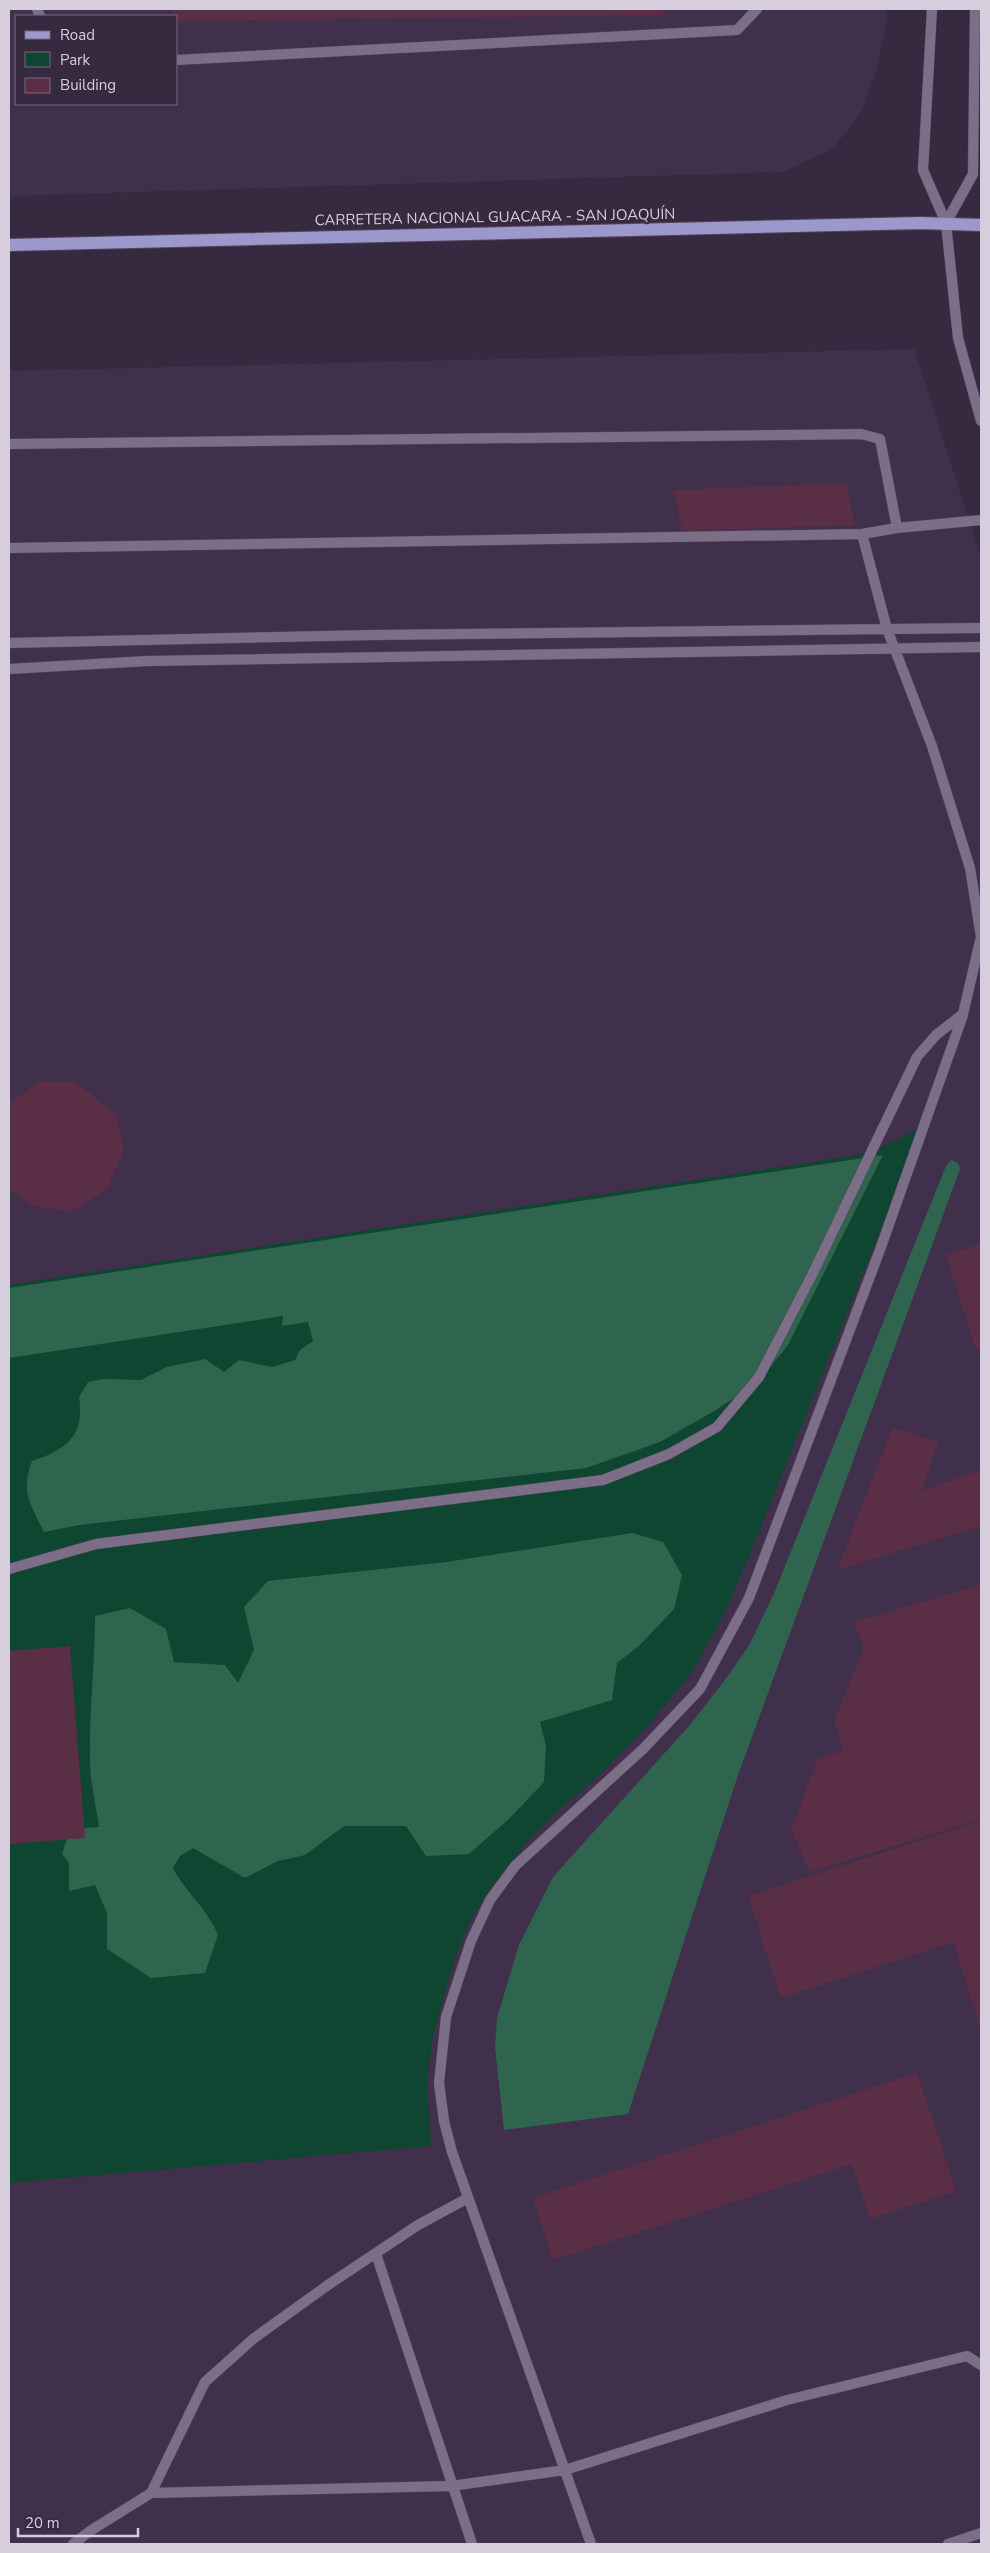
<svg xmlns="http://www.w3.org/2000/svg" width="990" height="2553" font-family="'Nunito Sans',sans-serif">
<rect width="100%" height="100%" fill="#37293f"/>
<path fill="#41304c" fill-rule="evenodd" d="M9 9H887V20L876 71 862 111 833 149 782 172 9 196ZM16 16H176V104H16Z
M914 349 981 557V2544H9V371Z"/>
<path fill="#0e4632" d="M922 1127 757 1537 726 1610 693 1671 646 1728 599 1776 560 1809 527 1842 490 1889 472 1917 453 1963 433 2037 427 2081 431 2146 9 2183V1285L871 1153Z"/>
<path fill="#2f654f" d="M883 1155 788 1345 759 1381 716 1410 660 1442 586 1468 79 1525 44 1532C31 1505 20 1491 32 1461 66 1450 85 1436 79 1397L88 1382 104 1379 141 1380 167 1367 205 1359 224 1372 239 1360 272 1367 295 1360 300 1350 313 1341 308 1322 282 1326 283 1316 9 1358V1288Z
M951 1160 958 1163 960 1169 738 1775 628 2114 504 2130 495 2047 497 2018 519 1945 553 1877 689 1726 725 1680 750 1644 775 1591 946 1166Z
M632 1533 663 1542 682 1575 674 1609 639 1646 617 1663 612 1700 540 1722 546 1746 544 1782 510 1818 469 1854 426 1856 406 1826H344L305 1855 278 1861 245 1878 193 1848 180 1856 173 1868C186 1893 207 1908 218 1935L205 1973 151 1978 107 1949V1913L95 1885 69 1891V1863L62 1854 70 1829 99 1827C96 1805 90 1783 90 1762 89 1713 95 1665 95 1616L130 1608 166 1629 174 1662 225 1665 238 1683 254 1650 244 1607 268 1581 447 1562Z"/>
<path fill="#5a2f45" d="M172 9H663V15L176 21V16H172Z
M846 483 855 525 682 531 674 490Z
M41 1081H75L115 1114 124 1150 107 1189 70 1212 32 1205 9 1189V1103Z
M981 1244V1348L976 1350 946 1255Z
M893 1427 938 1442 922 1491 981 1470V1526L837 1570Z
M981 1585V1819L810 1872 791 1830 818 1759 844 1750 834 1721 864 1647 853 1622Z
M70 1646 85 1838 9 1844V1651Z
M981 1821V2029L953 1942 781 1998 748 1896Z
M917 2073 956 2191 870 2219 852 2164 553 2260 533 2198Z"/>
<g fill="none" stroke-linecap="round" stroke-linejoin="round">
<g stroke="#524659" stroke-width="11">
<path id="lane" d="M37 9 40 16
M176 60 737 30 757 9
M9 444 861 434 880 439 897 528 862 534 9 548
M897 528 981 520
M9 643 373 635 887 629 862 534
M9 669 147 661 981 647
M9 1569 96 1544 603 1480 669 1454 717 1427 759 1377 812 1275 917 1057 936 1035 963 1014 981 937 970 868 932 746 887 629 981 628
M376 2254 472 2544
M151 2493 451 2486 565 2470 787 2400 967 2356 981 2365
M73 2544 90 2531 151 2493 205 2382 253 2339 328 2285 418 2225 468 2198
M591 2544 452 2152 444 2121 439 2083 446 2017 471 1941 490 1900 515 1866 643 1749 700 1689 749 1598 881 1247 963 1015
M948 2544 981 2533"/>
</g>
<g stroke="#524659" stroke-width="11">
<path id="street" d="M932 9 923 170 946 223 958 338 981 421
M946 223 973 174 975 9"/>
</g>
<g stroke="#524659" stroke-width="14">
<path id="primary" d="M9 245 920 223 981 225"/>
</g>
<use href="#lane" stroke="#7d6e88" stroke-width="10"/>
<use href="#street" stroke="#7d6e88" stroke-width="10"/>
<use href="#primary" stroke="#9b99cc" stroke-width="12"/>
</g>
<g text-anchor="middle" stroke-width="4" stroke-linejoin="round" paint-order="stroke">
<g font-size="15" fill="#d7cedd" stroke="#37293f">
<text transform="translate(495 217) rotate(-1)" y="5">CARRETERA NACIONAL GUACARA - SAN JOAQUÍN</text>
</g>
</g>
<rect width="990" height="2553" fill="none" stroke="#d7cedd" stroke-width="20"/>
<rect x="15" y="15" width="162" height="90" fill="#37293f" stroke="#776b7e"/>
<rect x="25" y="31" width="25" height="8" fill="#9b99cc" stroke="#776b7e"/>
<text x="60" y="40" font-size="15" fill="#d7cedd">Road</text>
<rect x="25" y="52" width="25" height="15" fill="#0e4632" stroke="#776b7e"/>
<text x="60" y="65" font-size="15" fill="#d7cedd">Park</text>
<rect x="25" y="78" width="25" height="15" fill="#5a2f45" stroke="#776b7e"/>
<text x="60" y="90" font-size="15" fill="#d7cedd">Building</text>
<path d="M18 2528v8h120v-8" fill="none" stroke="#d7cedd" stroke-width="2.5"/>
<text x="25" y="2528" font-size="15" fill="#d7cedd" stroke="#37293f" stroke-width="4" paint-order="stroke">20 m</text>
</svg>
